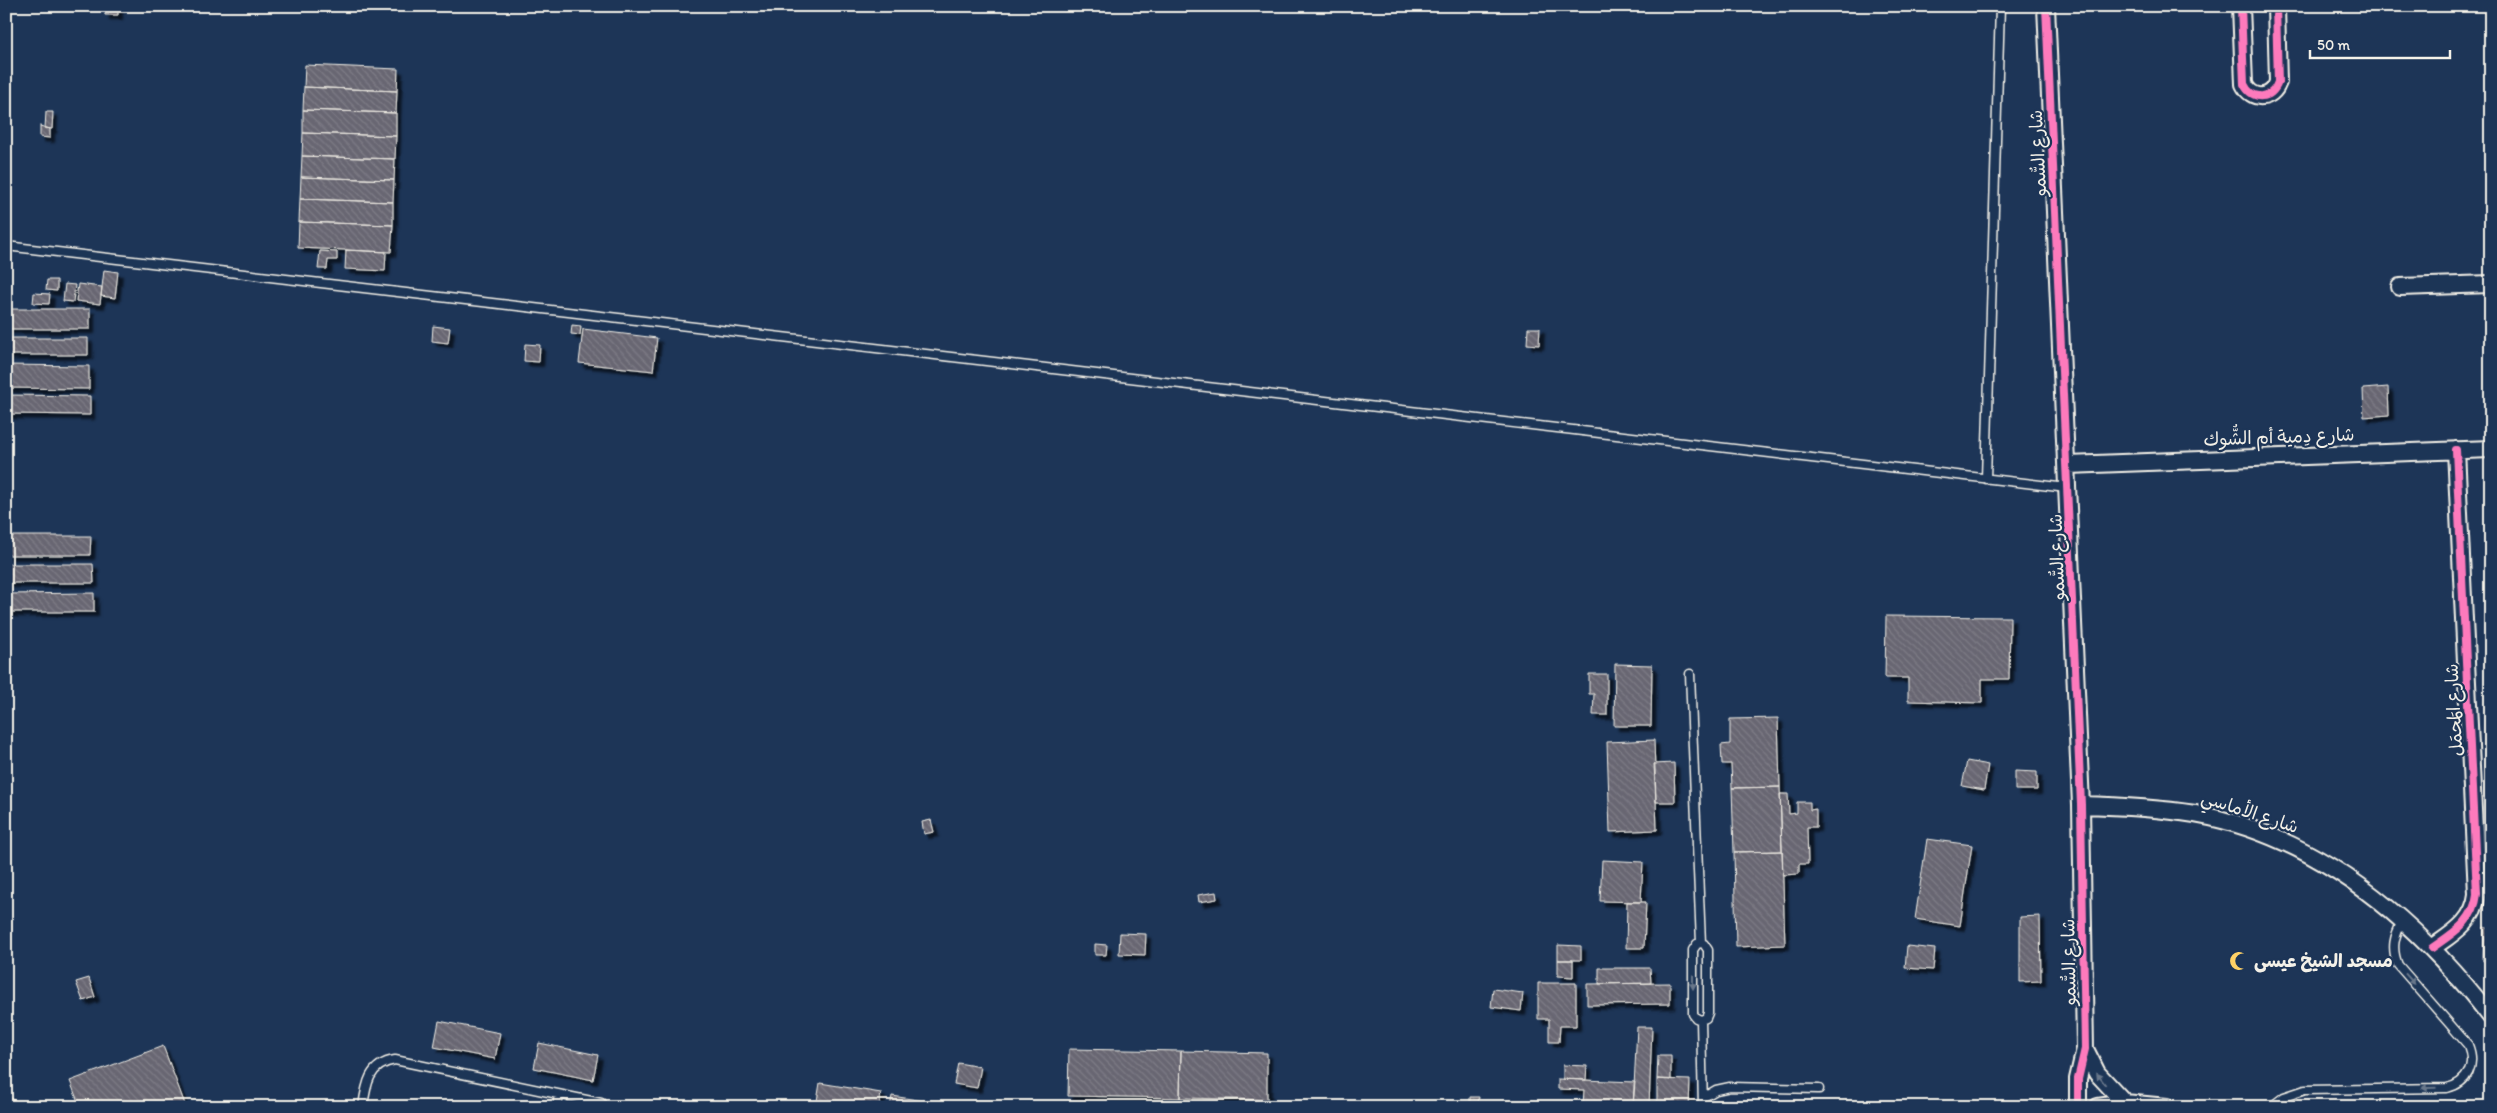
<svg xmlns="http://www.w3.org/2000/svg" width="2497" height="1113" font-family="Itim,'Playpen Sans Arabic',sans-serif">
<defs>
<pattern id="building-back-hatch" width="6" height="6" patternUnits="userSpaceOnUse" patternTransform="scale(1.25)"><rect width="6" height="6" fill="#686672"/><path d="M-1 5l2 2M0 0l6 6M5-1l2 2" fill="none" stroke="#7e7c86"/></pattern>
<filter id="shadow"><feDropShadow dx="4.5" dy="4.5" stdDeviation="1" flood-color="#0009"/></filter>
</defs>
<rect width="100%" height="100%" fill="#1d3557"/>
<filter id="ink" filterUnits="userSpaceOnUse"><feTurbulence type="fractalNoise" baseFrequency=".02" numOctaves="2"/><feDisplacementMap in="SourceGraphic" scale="10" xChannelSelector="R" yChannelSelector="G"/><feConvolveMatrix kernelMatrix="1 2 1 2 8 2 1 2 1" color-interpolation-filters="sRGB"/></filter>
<g filter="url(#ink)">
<path fill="url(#building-back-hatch)" stroke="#f4f1e8" filter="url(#shadow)" d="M105 6H118V15H105Z
M305 65 398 69 397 91 304 87Z
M304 87 397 91 396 113 303 110Z
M303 110 396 113V136L303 133Z
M46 112H53L52 129 45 128Z
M40 126 50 129V138L40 137Z
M303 133 396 136 395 159 302 156Z
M302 156 395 159 394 180 301 177Z
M301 177 394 180 393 202 300 199Z
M300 199 393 202V225L299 222Z
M299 222 393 225 391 252 298 248Z
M346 250 386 252 385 271 345 269Z
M320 251 337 252V260H328L327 269H318Z
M104 270 118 272 115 298 101 296Z
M47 280H57V291L46 290Z
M65 284 75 285 73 302 63 301Z
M78 284 102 287 100 304 76 301Z
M34 293 50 294 49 304 33 303Z
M6 309H90V329H6Z
M572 325 581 326 580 335 571 334Z
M433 326 450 328 448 343 432 341Z
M1528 328H1540L1539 345 1527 344Z
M583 329 657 338 653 371 579 363Z
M6 338H88V355H6Z
M525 344 540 345 539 362 524 361Z
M6 365 89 366V389L6 388Z
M2388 387 2389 415 2364 417 2363 389Z
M6 395 90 396V415L6 414Z
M6 536H91L90 555H6Z
M6 564H93L94 583H6Z
M94 593V612H6V594Z
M1886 616 2010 617 2009 679H1982V703L1908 701V678H1885Z
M1615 664 1652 665 1651 726H1614Z
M1589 674H1607V715H1593L1594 694H1589Z
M1778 718 1780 787 1732 788 1731 764H1722L1721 745 1730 744V719Z
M1654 740 1657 830 1610 832 1607 742Z
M1967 761 1988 765 1984 790 1962 786Z
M1674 763 1675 802H1656L1654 764Z
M2015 771 2037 772V790H2015Z
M1780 787 1782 851 1734 852 1732 788Z
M1780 794H1788L1789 814 1797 813V802H1810V810L1816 809V827H1807L1808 864H1799V874L1783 875Z
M931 820 934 832 924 834 922 822Z
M1927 839 1972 845 1960 926 1915 919Z
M1782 851 1785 945 1736 947 1734 852Z
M1602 860 1643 862 1641 902 1600 901Z
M1216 892 1217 899 1199 902 1198 895Z
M1627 902H1646L1644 948H1626Z
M2040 916 2041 981 2020 982V917Z
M2484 927H2491V961H2483Z
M1120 933 1146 934 1145 955 1119 954Z
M1095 944 1107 945 1106 955H1095Z
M1558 945 1581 946V960H1558Z
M1907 946 1935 949 1933 970 1905 968Z
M1558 960H1573V977L1558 976Z
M1599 968H1650L1651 983 1599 984Z
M89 978 95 997 83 1001 76 982Z
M1538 983H1576V1026H1560L1559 1042H1549V1019H1538Z
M1670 983V1004L1587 1005V984Z
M1493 989 1523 993 1521 1011 1491 1007Z
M439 1021 500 1033 495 1059 434 1047Z
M1637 1027H1652L1649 1107H1633Z
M539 1043 598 1055 593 1080 534 1068Z
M163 1046 186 1107H80L70 1081Z
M1069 1049 1181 1051 1180 1098 1068 1096Z
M1181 1051 1267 1053V1100L1180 1098Z
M1658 1056H1671V1080L1657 1079Z
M958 1063 981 1067 977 1088 954 1084Z
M1563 1065 1587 1066 1586 1080 1563 1079Z
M1558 1079 1635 1082 1633 1107H1557V1103L1583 1105 1584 1090 1558 1089Z
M1657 1079 1690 1080 1689 1107H1657Z
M820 1083 881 1093 879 1107H816Z
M6 1095 13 1099 16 1107H6Z
M892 1096 937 1103 936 1107H890Z
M1470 1097H1479L1478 1103H1470Z"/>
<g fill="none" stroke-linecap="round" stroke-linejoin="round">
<g stroke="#f4f1e8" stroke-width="11">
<path id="service" d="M6 246 2067 488
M1986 479 2000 6
M1690 674 1701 943
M1701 943 1697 944 1693 950V1014L1696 1018 1701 1020
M1701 943 1704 944 1708 950V1013L1706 1018 1701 1020
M1701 1020 1703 1107
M1704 1097 1716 1090 1730 1087 1819 1089
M363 1107C366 1084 369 1064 395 1060L601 1103
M557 1107 559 1095
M2271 1107 2284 1097 2305 1090 2447 1088C2468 1083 2476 1065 2468 1045L2398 965C2391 948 2394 936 2403 920"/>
</g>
<g stroke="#f4f1e8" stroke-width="20">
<path id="minor" d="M2046 6 2081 805 2085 1049 2078 1079V1107
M2241 6 2244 84C2252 101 2272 100 2278 82L2276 6
M2400 287 2491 284
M2068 465 2491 449
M2081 805C2119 806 2157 808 2195 814 2319 836 2416 920 2491 1017
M2432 948C2453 933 2474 922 2477 894L2456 450
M2085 1049 2097 1073 2125 1103
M2098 1107 2125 1103 2167 1107"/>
</g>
<use href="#service" stroke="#1d3557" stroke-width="8"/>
<use href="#minor" stroke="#1d3557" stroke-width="16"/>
<g stroke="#1d3557" stroke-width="11">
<path id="cycleway" d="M2046 6 2081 805 2085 1049 2078 1079V1107
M2241 6 2244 84C2252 101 2272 100 2278 82L2276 6
M2432 948C2453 933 2474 922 2477 894L2456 450"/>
</g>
<use href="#cycleway" stroke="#fd7abc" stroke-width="8"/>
</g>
<defs><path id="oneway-solid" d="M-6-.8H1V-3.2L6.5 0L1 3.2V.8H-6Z" transform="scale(1.25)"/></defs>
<g fill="#68778a">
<use href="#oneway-solid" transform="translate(2410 979) rotate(48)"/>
<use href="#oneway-solid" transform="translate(1693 982) rotate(90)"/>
<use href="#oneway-solid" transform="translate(2101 1079) rotate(-127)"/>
<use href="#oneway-solid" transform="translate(2429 1088) rotate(179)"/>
</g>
</g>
<defs>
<g id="mosque-bare" transform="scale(1.5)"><path d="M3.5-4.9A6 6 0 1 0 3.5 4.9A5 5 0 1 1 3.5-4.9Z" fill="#ffd166" stroke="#1d3557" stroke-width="2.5" paint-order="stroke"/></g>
</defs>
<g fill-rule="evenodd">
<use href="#mosque-bare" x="2239" y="961"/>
</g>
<g text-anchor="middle" stroke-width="4.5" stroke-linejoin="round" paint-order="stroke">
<g font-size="18" fill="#f4f1e8" stroke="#1d3557">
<text transform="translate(2038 153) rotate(-93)" y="6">شارع السُّمو</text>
<text transform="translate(2279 437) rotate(-2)" y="6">شارع دِمية أم الشُّوك</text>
<text transform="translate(2057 557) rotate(-92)" y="6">شارع السُّمو</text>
<text transform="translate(2454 710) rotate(-93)" y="6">شارع المَحمَل</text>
<text transform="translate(2250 812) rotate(18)" y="6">شارع الأماسي</text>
<text transform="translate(2069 962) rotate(-91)" y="6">شارع السُّمو</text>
</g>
<g font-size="18" font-weight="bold" fill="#f4f1e8" stroke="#1d3557" text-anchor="start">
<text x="2254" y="967">مسجد الشيخ عيسى</text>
</g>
</g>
<rect width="2497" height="1113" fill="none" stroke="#1d3557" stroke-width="25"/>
<rect x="12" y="12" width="2472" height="1088" fill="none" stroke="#f4f1e8" stroke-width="2" filter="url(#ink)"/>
<path d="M2310 50v8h140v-8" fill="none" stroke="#f4f1e8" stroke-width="2.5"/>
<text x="2317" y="50" font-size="15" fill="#f4f1e8" stroke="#1d3557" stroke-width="4" paint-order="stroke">50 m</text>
</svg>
